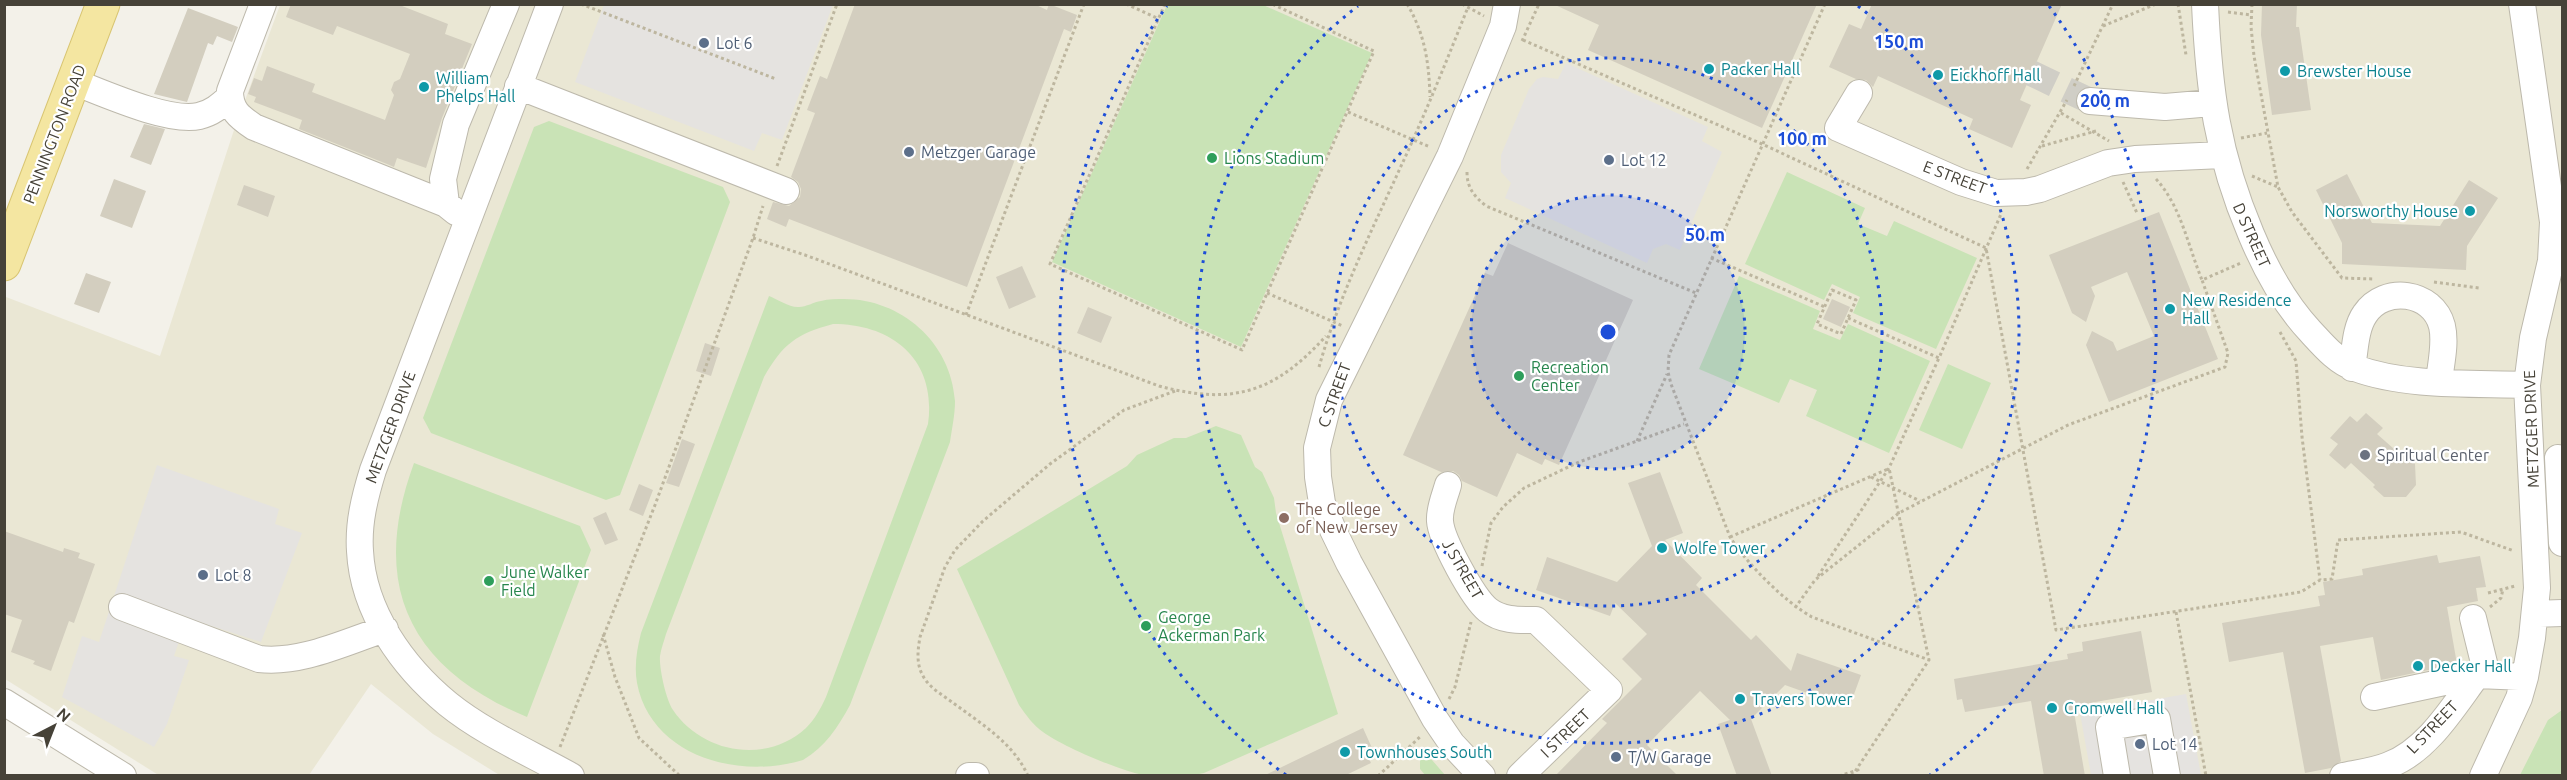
<svg xmlns="http://www.w3.org/2000/svg" width="2567" height="780" font-family="Ubuntu,sans-serif">
<rect width="100%" height="100%" fill="#f3f1e9"/>
<path fill="#eae7d4" d="M280 5H2562V775L501 776 433 734 371 684 309 775 160 776 5 679 4 300 6 297 160 356 233 133Z"/>
<path fill="#c9e3b6" fill-rule="evenodd" d="M1167 5H1263L1372 53 1241 347 1052 262Z
M549 121 723 187 730 202 620 495 606 500 431 433 423 418 534 127Z
M1787 172 1865 208 1858 224 1887 236 1894 221 1977 258 1936 349 1853 313 1860 297 1832 284 1824 300 1745 264Z
M1739 276 1820 311 1813 329 1840 340 1848 324 1930 361 1889 453 1806 416 1817 390 1790 379 1779 403 1699 369Z
M769 296C777 299 790 308 799 307 806 307 814 302 821 301 828 299 837 299 844 299 901 299 951 342 955 401 955 415 952 428 950 442L850 705C838 727 825 747 803 760 738 780 651 756 637 683 634 666 637 649 641 633ZM833 324C894 324 937 361 928 424L826 697C821 708 815 719 806 728 766 765 702 753 673 710 666 700 659 668 660 656 661 649 664 641 666 634L764 377C783 344 796 334 833 324Z
M1948 364 1991 383 1962 449 1919 430Z
M1216 426 1241 435 1255 467 1262 472 1274 498 1276 513 1338 714 1204 773C1187 777 1167 777 1149 776 1125 773 1063 747 1043 732 1033 725 1026 715 1019 705L957 569 1127 466 1137 455 1174 438H1186Z
M414 463 580 526 591 550 527 717C409 668 369 585 414 463Z
M2562 710V775H2520L2548 720Z
M1425 756 1432 760 1445 775H1425L1420 769V760Z"/>
<path fill="#e5e3e0" d="M604 5V4L833 5 782 140 762 133 754 151 575 82Z
M1566 63 1708 127 1702 141 1722 152 1680 250 1666 244 1653 249 1647 263 1505 198 1511 183 1501 172V155L1529 89 1537 79 1543 77 1558 79Z
M157 465 279 509 275 524 302 533 261 642 187 618 174 656 189 660 167 724 154 747 62 697 82 636 99 642Z
M2186 694 2201 775H2091L2080 713Z"/>
<path fill="#d3cebf" d="M291 4H397L448 24 445 34 472 44 442 118 426 168 397 158 394 167 387 164 299 129 302 120 254 102 256 97 248 94 254 78 262 81 267 66 315 84 312 92 385 120 394 95 391 90 394 82 400 79 410 54 337 26 333 35 286 17Z
M855 4H1034L1047 10 1049 4 1077 15 1071 32 1064 29 967 287 789 219 786 227 767 219 773 202 789 206 800 197 801 189 798 182 791 177 815 113 807 110 820 76 827 79Z
M1553 4H1817L1762 128 1588 50 1599 25Z
M1872 4H2062L2020 100 2031 105 2012 148 1969 129 1973 119 1878 76 1873 87 1866 80 1856 79 1829 67 1849 24 1861 29Z
M2262 4H2297L2296 27H2299L2311 110 2272 115 2261 35Z
M188 8 238 27 232 42 217 36 213 45 208 43 187 102 154 94Z
M144 124 165 129 151 165 130 157Z
M2347 174 2372 223 2440 226 2469 180 2498 198 2467 246 2466 270 2342 264V243L2316 190Z
M114 179 146 191 132 228 100 216Z
M244 185 275 196 268 217 237 205Z
M2159 212 2218 359 2109 402 2086 345 2092 331 2113 342 2117 351 2154 336 2127 272 2091 287 2095 296 2086 322 2072 313 2049 255Z
M1508 243 1633 300 1559 465 1545 459 1542 465 1517 453 1497 497 1462 481 1459 475 1453 471 1441 472 1403 455 1485 273 1493 276Z
M1022 266 1036 297 1009 309 996 277Z
M86 273 111 282 99 313 74 304Z
M1832 299 1850 307 1841 327 1823 319Z
M1088 307 1112 317 1101 343 1077 333Z
M705 343 720 348 711 376 696 371Z
M2366 413 2383 428 2377 434 2402 456 2404 454 2415 464 2416 485 2406 497H2384L2373 487 2375 485 2351 463 2345 469 2329 455 2338 444 2330 438 2350 416 2357 422Z
M682 439 695 444 679 487 666 483Z
M1660 472 1683 533 1665 540 1702 578 1696 585 1751 640 1756 635 1791 671 1797 653 1861 675 1849 708 1785 685 1751 719 1772 776H1737L1718 724 1730 720 1700 691 1647 745 1678 776H1555L1607 723 1602 719 1642 679 1622 659 1647 634 1615 603 1610 616 1536 590 1547 557 1617 582 1652 546 1628 483Z
M639 484 653 490 643 516 629 510Z
M606 512 618 540 605 545 593 518Z
M4 531 63 552 64 548 80 553 78 558 95 564 74 623 69 621 51 671 33 664 35 661 11 652 22 620 4 614Z
M2437 555 2439 563 2480 556 2486 587 2476 588 2478 601 2447 607 2457 664 2381 680 2373 637 2320 646 2341 761 2331 768 2305 773 2283 652 2229 662 2222 623 2320 606 2318 596 2325 595 2323 582 2363 575 2362 569Z
M2141 631 2152 692 2073 706 2085 776H2044L2031 701 1965 712 1962 699 1957 700 1954 679 2068 659 2067 654 2083 651 2082 642Z
M1363 728 1372 748 1366 751 1371 763 1344 776H1263Z"/>
<g fill="none" stroke-linecap="round" stroke-linejoin="round">
<path stroke="#d0cec6" stroke-width="26" stroke-dasharray="26 13" stroke-linecap="butt" d="M2031 73 2090 101"/>
<g stroke="#bdb9ac" stroke-width="28">
<path id="minor" d="M263 4 230 91C230 110 239 117 254 127L446 204 456 212 469 215
M550 4 373 470C365 496 358 523 360 551 363 612 403 667 448 704 484 733 530 753 571 776
M2205 4C2209 91 2217 154 2251 234 2266 270 2284 303 2310 331 2323 345 2337 362 2355 368 2406 387 2473 383 2527 385
M74 82C103 93 169 123 199 116 212 113 220 106 230 97
M518 86 786 191
M1859 93 1838 128 1961 182 1996 193 2026 192 2040 189 2108 163 2135 159 2222 155
M2090 101 2165 107 2212 103
M446 204 443 179 456 124 506 4
M2352 368C2355 351 2355 328 2365 314 2384 285 2433 291 2442 326 2446 343 2441 363 2439 381
M2558 458 2562 543
M1448 485C1445 496 1439 509 1440 521 1441 539 1473 598 1488 610 1502 621 1520 620 1536 620L1609 690 1520 776
M122 607 259 659C301 664 345 642 385 629
M2535 614 2562 613
M2473 618 2487 675
M2374 697 2477 675 2525 677
M4 702 123 776
M969 776H976
M1482 776 1452 744 1435 719 1349 563 1333 530 1322 503 1318 477 1317 448 1329 400 1450 156 1503 26 1507 4
M2117 776 2109 727 2157 719 2167 776
M2343 776C2358 773 2375 771 2389 765 2428 750 2453 707 2477 675
M2483 776 2519 698 2525 677 2532 638 2537 588 2527 385 2533 338 2551 261 2553 222 2522 4"/>
</g>
<g stroke="#d8c572" stroke-width="35">
<path id="major" d="M4 264 103 4"/>
</g>
<path stroke="#bdb69f" stroke-width="3" stroke-dasharray="3 3" stroke-linecap="butt" d="M581 4 776 79
M1126 4 1159 19
M1165 4 1050 264 1242 350 1374 51 1272 4
M1407 4C1425 34 1429 63 1430 97
M1462 4 1484 16
M1825 4 1669 355 1668 372 1671 384 1730 537C1747 564 1785 602 1812 617L1929 660
M2178 4 2186 55
M2252 4 2251 27 2254 56 2278 187 2292 212 2342 278 2374 279
M2228 12 2251 15
M2103 26 2156 4
M1523 40 1762 144 1986 248 2056 630 2301 592 2320 580 2332 579 2338 540 2461 532 2514 551
M1522 41 1539 4
M2074 86 2113 4
M1348 112 1430 147
M2061 113 2109 141
M2241 138 2267 133
M2042 146 2096 131
M777 166 837 4
M2027 169 2067 100
M1467 172C1467 188 1474 196 1486 206L1696 293
M2252 176 2278 187
M2156 179C2181 206 2188 246 2202 280
M2123 182 2137 213
M753 238 805 255 1159 386C1234 406 1275 392 1326 336
M1711 258 1825 307
M2434 282 2479 288
M1832 290 1856 300 1841 334 1817 324Z
M1267 293 1343 326
M966 315 1084 4
M1848 318 1939 358 2001 214
M2280 332 2296 361 2302 437 2320 580
M1319 367C1339 296 1372 230 1402 164 1426 112 1447 60 1468 7
M1637 441 1667 374
M1871 477 1920 501
M1730 537 1888 469
M1482 566 1491 523 1503 507 1524 488 1579 462 1684 424
M1818 576 1889 468 1939 358
M2488 593 2515 586
M2490 607 2501 598 2503 589
M1795 608 1815 580 1899 513 2068 425 2225 367 2228 353 2202 280 2241 263
M2176 612 2206 776
M603 634 615 677 639 738 680 776
M1449 699 1455 687 1471 622
M560 747 655 505 753 238 763 206
M1028 776C1013 742 981 724 952 702 941 694 928 687 922 674 916 662 918 649 920 637L945 567 955 550 983 521 1050 464 1124 410 1175 391
M1378 776 1421 736
M1839 776 1858 770V776
M1852 776 1929 660 1889 468"/>
<use href="#minor" stroke="#fff" stroke-width="26"/>
<use href="#major" stroke="#f4e6a1" stroke-width="33"/>
</g>
<circle cx="1608" cy="332" r="137" fill="#1d4ed8" fill-opacity=".12"/>
<g fill="none" stroke="#1d4ed8" stroke-width="3" stroke-dasharray="3 6">
<circle cx="1608" cy="332" r="137"/>
<circle cx="1608" cy="332" r="274"/>
<path d="M1858 6A411 411 0 1 1 1358 6"/>
<path d="M1286 775A548 548 0 0 1 1167 6M2049 6A548 548 0 0 1 1930 775"/>
</g>
<g fill="#5c6f8a" stroke="#fff" stroke-width="2">
<circle cx="704" cy="43" r="6"/>
<circle cx="909" cy="152" r="6"/>
<circle cx="1609" cy="160" r="6"/>
<circle cx="203" cy="575" r="6"/>
<circle cx="2140" cy="744" r="6"/>
<circle cx="1616" cy="757" r="6"/>
</g>
<g fill="#0f9aa8" stroke="#fff" stroke-width="2">
<circle cx="1709" cy="69" r="6"/>
<circle cx="2285" cy="71" r="6"/>
<circle cx="1938" cy="75" r="6"/>
<circle cx="424" cy="87" r="6"/>
<circle cx="2470" cy="211" r="6"/>
<circle cx="2170" cy="309" r="6"/>
<circle cx="1662" cy="548" r="6"/>
<circle cx="2418" cy="666" r="6"/>
<circle cx="1740" cy="699" r="6"/>
<circle cx="2052" cy="708" r="6"/>
<circle cx="1345" cy="752" r="6"/>
</g>
<g fill="#2e9e5b" stroke="#fff" stroke-width="2">
<circle cx="1212" cy="158" r="6"/>
<circle cx="1519" cy="376" r="6"/>
<circle cx="489" cy="581" r="6"/>
<circle cx="1146" cy="626" r="6"/>
</g>
<circle fill="#6b7280" stroke="#fff" stroke-width="2" cx="2365" cy="455" r="6"/>
<circle fill="#8d6e63" stroke="#fff" stroke-width="2" cx="1284" cy="518" r="6"/>
<g text-anchor="middle" stroke-width="4.5" stroke-linejoin="round" paint-order="stroke">
<g font-size="16" fill="#4e5e75" stroke="#fff" text-anchor="start">
<text x="716" y="49">Lot 6</text>
<text x="921" y="158">Metzger Garage</text>
<text x="1621" y="166">Lot 12</text>
<text x="215" y="581">Lot 8</text>
<text x="2152" y="750">Lot 14</text>
<text x="1628" y="763">T/W Garage</text>
</g>
<g font-size="16" fill="#0d838f" stroke="#fff" text-anchor="start">
<text x="1721" y="75">Packer Hall</text>
<text x="2297" y="77">Brewster House</text>
<text x="1950" y="81">Eickhoff Hall</text>
<text x="436" y="84">William<tspan x="436" dy="18">Phelps Hall</tspan></text>
<text x="2458" y="217" text-anchor="end">Norsworthy House</text>
<text x="2182" y="306">New Residence<tspan x="2182" dy="18">Hall</tspan></text>
<text x="1674" y="554">Wolfe Tower</text>
<text x="2430" y="672">Decker Hall</text>
<text x="1752" y="705">Travers Tower</text>
<text x="2064" y="714">Cromwell Hall</text>
<text x="1357" y="758">Townhouses South</text>
</g>
<g font-size="16" fill="#464238" stroke="#fff">
<text transform="translate(54 134) rotate(-69)" y="6">PENNINGTON ROAD</text>
<text transform="translate(1955 177) rotate(21)" y="6">E STREET</text>
<text transform="translate(2252 235) rotate(66)" y="6">D STREET</text>
<text transform="translate(1334 395) rotate(-70)" y="6">C STREET</text>
<text transform="translate(390 427) rotate(-70)" y="6">METZGER DRIVE</text>
<text transform="translate(2531 429) rotate(-92)" y="6">METZGER DRIVE</text>
<text transform="translate(1463 569) rotate(60)" y="6">J STREET</text>
<text transform="translate(2432 727) rotate(-46)" y="6">L STREET</text>
<text transform="translate(1565 733) rotate(-44)" y="6">I STREET</text>
</g>
<g font-size="16" fill="#27864d" stroke="#fff" text-anchor="start">
<text x="1224" y="164">Lions Stadium</text>
<text x="1531" y="373">Recreation<tspan x="1531" dy="18">Center</tspan></text>
<text x="501" y="578">June Walker<tspan x="501" dy="18">Field</tspan></text>
<text x="1158" y="623">George<tspan x="1158" dy="18">Ackerman Park</tspan></text>
</g>
<g font-size="16" fill="#5b616d" stroke="#fff" text-anchor="start">
<text x="2377" y="461">Spiritual Center</text>
</g>
<g font-size="16" fill="#785e54" stroke="#fff" text-anchor="start">
<text x="1296" y="515">The College<tspan x="1296" dy="18">of New Jersey</tspan></text>
</g>
</g>
<circle cx="1608" cy="332" r="9" fill="#1d4ed8" stroke="#fff" stroke-width="3"/>
<g font-size="18" text-anchor="middle" font-weight="bold" fill="#1d4ed8" stroke="#fff" stroke-width="4.5" stroke-linejoin="round" paint-order="stroke">
<text x="1899" y="48">150 m</text>
<text x="2105" y="107">200 m</text>
<text x="1802" y="145">100 m</text>
<text x="1705" y="241">50 m</text>
</g>
<rect width="2567" height="780" fill="none" stroke="#464238" stroke-width="12"/>
<g transform="translate(54 726) rotate(42)" stroke="#ffffff" stroke-width="4.5" paint-order="stroke">
<path d="M0-4.5L10 22L0 15L-10 22Z" fill="#464238"/>
<text y="-9" font-size="16" font-weight="bold" text-anchor="middle" fill="#464238">N</text>
</g>
</svg>
